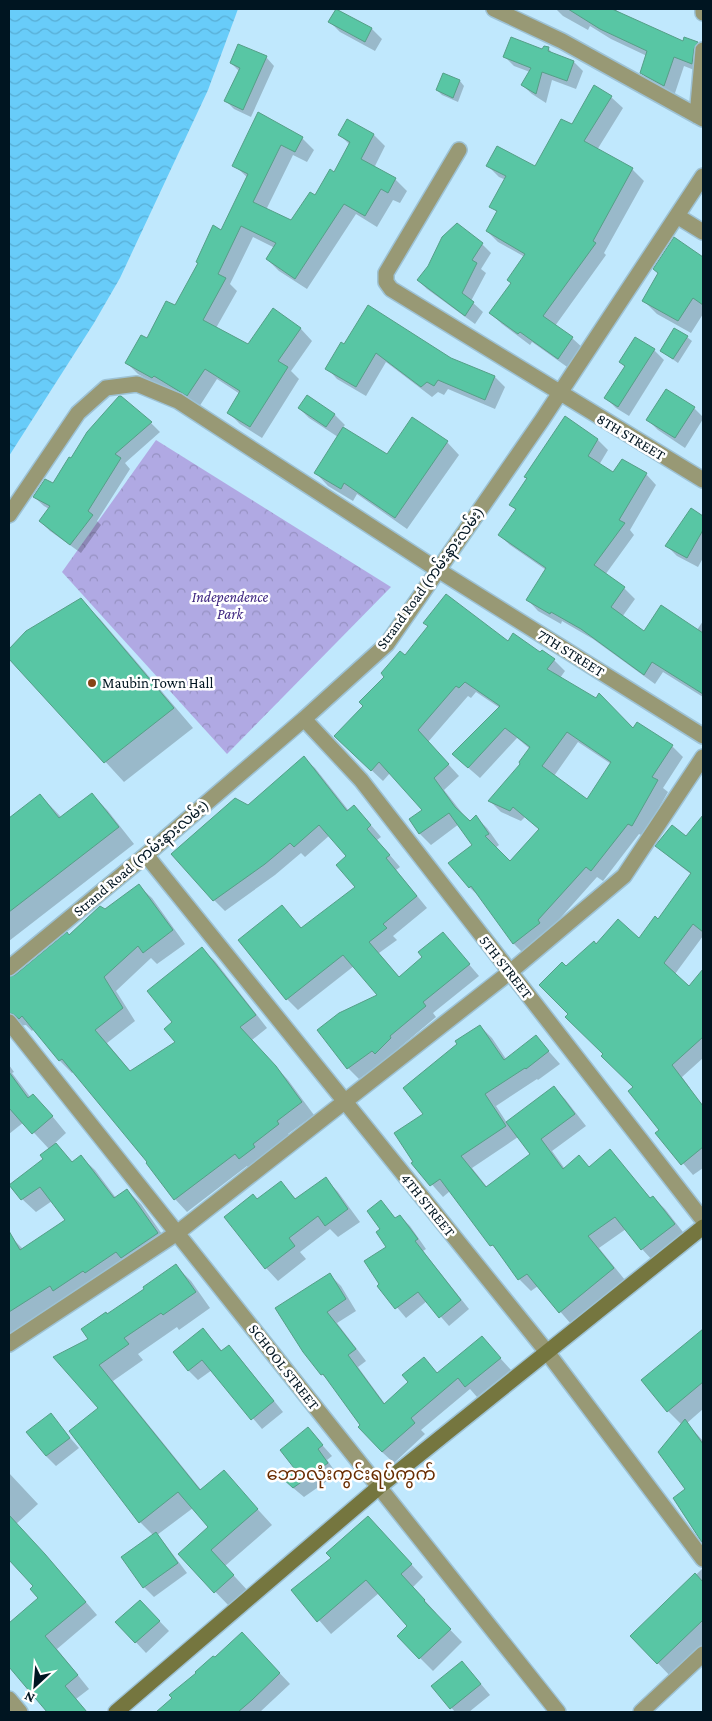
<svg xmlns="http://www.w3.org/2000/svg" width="712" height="1721" font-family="'Crimson Pro','Noto Sans Myanmar',serif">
<defs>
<pattern id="park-crowns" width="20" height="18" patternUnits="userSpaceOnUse" patternTransform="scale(1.25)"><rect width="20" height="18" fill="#b0a9e3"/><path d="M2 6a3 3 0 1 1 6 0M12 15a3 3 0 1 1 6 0" fill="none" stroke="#9691c2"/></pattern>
<pattern id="water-waves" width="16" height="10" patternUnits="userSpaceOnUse" patternTransform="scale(1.25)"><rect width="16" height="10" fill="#68ccf9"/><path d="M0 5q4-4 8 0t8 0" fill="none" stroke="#58aed5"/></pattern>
</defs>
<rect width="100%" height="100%" fill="#c0e8fd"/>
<path fill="url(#park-crowns)" d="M156 440 391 587 227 754 62 572Z"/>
<path fill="url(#water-waves)" d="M9 9H238L208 90 120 278 94 323 9 456Z"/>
<path fill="#0003" fill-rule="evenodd" d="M556 9H615L621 14 683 42 685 38 698 43 703 49 702 73 684 66 674 96 652 83 641 73 647 56 611 39 590 26 588 30 563 16Z
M336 10 372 29 382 39 375 51 340 32 330 22Z
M548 48 554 55 574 62 583 71 576 89 552 80 546 103 532 94 522 85 530 72 514 66 505 57Z
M266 57 274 66 251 117 234 109 226 101 239 71 231 63Z
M444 74 460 81 464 86 458 102 442 95 437 90Z
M611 97 623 108 597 150 633 170 644 181 604 253 606 255 555 326 572 338 584 349 570 369 532 342 530 345 502 324 490 313 512 283 525 257 498 242 487 231 498 213 491 206 506 180 499 177 488 166 536 168 572 126Z
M259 114 302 138 314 150 307 162 293 155 266 210 292 222 316 197 335 173 350 145 340 135 347 121 374 135 385 146 374 168 395 179 407 191 400 203 393 200 377 227 356 214 307 289 279 271 267 259 275 248 253 237 230 284 237 291 216 328 249 345 273 310 301 329 312 341 291 371 299 379 262 438 240 424 229 413 240 394 217 379 199 407 166 387 164 389 138 374 127 363 175 307 222 231 248 178 234 165Z
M674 239 703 259V314L691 333 657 314 644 301 659 274Z
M482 244 491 253 481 269 486 273 471 301 483 312 475 324 427 289 418 280Z
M687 337 692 341 678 363 661 351Z
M342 344 450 359 495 377 505 387 495 409 448 389 444 395 438 392 432 397 386 362 366 396 337 379 327 368Z
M654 350 664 360 629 416 616 408 606 398 625 367 621 362Z
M307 397 335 415 345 425 342 428 387 456 412 419 447 442 459 455 407 529 357 494 353 501 328 486 316 473 338 437 309 418 299 408Z
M694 408 703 417V419L685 448 658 430 648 420Z
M565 418 598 440 608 450 599 465 613 474H646L656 485 630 530 634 535 605 575 624 588 635 599 622 617 645 633 697 630 703 621V697L663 672 655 684 593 639 562 621 561 624 538 611 528 600 546 570 510 545 499 535 516 510 511 505Z
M151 423 160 432 125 463 130 469 97 521 101 525 81 553 50 531 40 521 49 509 44 506 34 497 53 484 71 460Z
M692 509 703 518V558L698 567 677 556 667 546Z
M80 600 100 619 193 728 124 782 9 657V651L27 632Z
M508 643 554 660 565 671 560 678 634 730 672 746 683 757 663 788 668 792 643 836 639 834 603 881 597 877 548 932 525 955 514 944 481 898 470 888 450 863 473 845 459 824 431 845 420 834 410 820 423 810 390 773 383 781 347 747 365 706 405 657ZM476 692 500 708 465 765 480 778 517 738 530 749 522 764 490 801 501 812 521 821 525 817 540 830 510 863 495 848 499 845 487 828 476 817 470 823 444 790 459 776 428 742 468 696 471 698ZM578 742 611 764 587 801 554 776Z
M304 758 315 768 349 811 365 818 381 837 377 840 400 867 396 870 427 908 393 936 397 940 379 953 400 978 424 958 443 934 479 976 433 1013 436 1017 399 1048 401 1050 387 1063 384 1061 359 1079 348 1068 319 1030 379 996 354 966 298 1010 287 999 240 940 282 907 302 929 357 887 348 857 330 835 305 857 301 853 275 875 225 911 214 900 248 807Z
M92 794 108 811 134 844 9 941V820L40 795 62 818Z
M703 817V936L675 974 690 988 703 971V1058L682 1077 690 1088 679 1098 703 1132V1168L693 1175 657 1133 661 1130 635 1087 570 1014 566 967 596 946 639 940 658 921 692 875 668 856 657 845 686 837Z
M139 886 152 898 185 944 157 964 151 958 116 991 135 1021 107 1043 131 1072 177 1042 174 1023 202 949 215 961 267 1028 252 1040 288 1080 314 1115 288 1134 291 1137 252 1171 247 1166 187 1212 175 1199 149 1163 74 1072 72 1073 60 1061 34 1029 32 1031 26 1025 19 1026 9 1016V978Z
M480 1026 492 1038 506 1059 536 1037 560 1064 538 1080 537 1079 496 1106 507 1123 554 1088 565 1099 586 1126 552 1151 565 1169 621 1163 651 1199 653 1197 665 1209 686 1236 653 1261 642 1249 626 1229 599 1248 625 1280 571 1324 538 1286 531 1291 519 1279 450 1191 443 1197 413 1163 425 1114ZM518 1137 532 1154 487 1187 472 1168Z
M9 1065 14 1072 12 1073 31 1098 48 1111 66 1133 55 1143 73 1163 81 1157 95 1170 116 1198 127 1190 141 1204 171 1247 135 1271 129 1265 64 1300 9 1335V1242L13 1239 23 1249 67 1221 52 1201 36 1212 22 1199 49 1149 24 1122 9 1134Z
M326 1179 338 1192 360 1222 338 1237 330 1229 300 1252 306 1259 278 1281 266 1268 258 1201 280 1183 296 1199Z
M381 1202 396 1219 400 1216 410 1226 426 1249 423 1251 469 1309 449 1326 427 1301 406 1318 379 1286 388 1248 382 1229Z
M176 1266 191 1281 210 1308 179 1330 177 1327 138 1354 143 1360 113 1381 202 1491 224 1472 272 1525 225 1566 248 1591 230 1607 180 1555 210 1527 193 1508 157 1535 165 1544 187 1573 154 1597 144 1587 153 1535 140 1522 100 1408 90 1340 107 1316Z
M330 1275 341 1286 356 1311 337 1323 366 1361 358 1367 385 1404 410 1382 424 1359 438 1374 482 1338 511 1370 477 1397 470 1389 421 1430 425 1434 394 1463 382 1452 333 1385 322 1374Z
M203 1329 223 1352 229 1347 239 1357 283 1412 262 1429 212 1370 198 1380 188 1370Z
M702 1332 703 1409 687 1423 703 1441V1539L696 1532 686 1490 682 1425 668 1411Z
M50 1415 79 1448 56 1466 46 1456Z
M308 1429 332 1456 327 1460 337 1474 304 1497 292 1487 296 1468Z
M9 1473 38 1504 16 1524 57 1568 97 1615 57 1649 89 1689 76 1699 87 1712H48L9 1666V1625L40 1598 35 1586 9 1558V1540L10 1539 9 1537Z
M380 1530 423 1577 413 1587 436 1613 435 1614 462 1642 433 1671 398 1636 409 1626 379 1593 331 1634 293 1590 332 1558Z
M702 1569H703V1648L672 1678 632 1636Z
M140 1601 169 1631 146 1653 117 1622Z
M252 1644 290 1684 260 1712H158L215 1659Z
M472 1673 490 1695 469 1712H455L433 1686Z"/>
<path fill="#58c6a4" stroke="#559f87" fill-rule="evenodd" d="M336 9 372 28 365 42 328 22Z
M568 9H612L683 41 684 37 698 42 694 49 692 64 674 57 664 86 640 73 647 51 600 29Z
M511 37 542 49 544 46 549 47 548 51 574 61 567 81 542 72 536 94 521 85 531 68 503 57Z
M238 44 267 56 243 110 224 101 240 68 230 63Z
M443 73 460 80 453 98 436 90Z
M594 85 612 96 584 141 633 168 593 241 596 243 543 316 573 337 558 359 520 332 518 334 489 313 511 283 507 280 525 254 486 231 497 211 489 207 506 176 486 166 497 146 535 166 561 119 572 124Z
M258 112 303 137 295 152 281 145 253 202 291 220 310 192 315 195 330 169 334 172 350 142 338 135 347 119 374 134 361 159 396 178 388 193 381 189 365 216 344 204 295 279 266 259 276 243 241 226 218 274 226 278 203 320 248 344 273 308 301 328 278 361 288 367 250 427 227 413 240 391 205 369 187 396 154 376 152 378 125 363 141 335 147 338 166 301 175 305 198 263 196 262 213 225 221 230 248 174 232 166Z
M457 223 483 243 472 260 477 263 462 293 474 302 465 316 417 280 428 266 442 237Z
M674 237 703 257V305L693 298 678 321 642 301 658 273 653 269Z
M368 305 451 358 495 376 485 400 438 380 434 386 427 382 421 387 376 353 356 387 325 369 341 342 344 344Z
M674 328 688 336 673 359 660 351Z
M635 337 655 349 618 407 604 398 625 366 619 362Z
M666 389 695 407 675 438 646 420Z
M307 395 335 414 326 427 298 408Z
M119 396H121L152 422 115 454 121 458 88 511 93 515 70 545 39 521 50 506 33 497 45 479 53 483 69 457 71 458 87 432Z
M565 416 598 439 588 456 613 472 622 459 647 473 619 520 625 523 594 565 625 587 611 607 644 631 661 605 703 633V694L652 662 644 675 581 629 551 612 550 614 526 600 546 568 498 535 516 509 509 505 527 478 524 477Z
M412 417 448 441 395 518 344 483 341 489 314 473 343 427 387 454Z
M691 508 703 516V530L687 558 665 546Z
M446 594 508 641 513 633 540 652 542 650 555 659 547 669 596 698 599 693 633 728 637 722 673 745 652 777 658 780 632 826 628 824 591 871 586 867 538 920 540 923 513 944 471 886 469 888 448 863 472 845 449 813 419 834 409 819 422 810 379 762 371 771 334 736 363 706 359 702 384 677 381 673 400 651 405 655 428 626 423 623ZM465 682 500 706 452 754 468 768 505 728 530 747 519 762 520 764 488 801 510 811 513 807 539 829 510 861 485 836 489 834 476 815 470 821 455 807 434 778 449 764 418 730 456 686 459 688ZM567 732 611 762 587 799 542 766Z
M81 598 174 708 104 763 9 659V649L26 631Z
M304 756 347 811 354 805 371 825 367 829 390 855 386 858 417 896 383 924 387 928 369 942 399 977 422 957 418 952 443 932 470 964 423 1002 426 1006 390 1036 391 1038 375 1054 372 1051 347 1069 317 1030 339 1013 377 995 343 955 286 1000 238 940 282 905 301 928 355 887 336 865 346 856 319 825 294 847 290 843 265 864 213 901 171 854 235 798 248 805Z
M92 793 119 827 9 912V818L40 794 59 818Z
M703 815V932L693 924 664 963 689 986 703 969V1037L672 1065 703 1106V1147L681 1165 655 1133 659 1130 628 1091 633 1087 601 1056 603 1054 565 1017 568 1014 539 985 562 962 566 966 594 941 596 944 618 919 639 938 655 916 658 919 691 873 655 846 672 825 686 836Z
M139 884 173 930 143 953 138 946 104 977 123 1008 95 1030 130 1071 175 1042 164 1029 172 1022 147 991 202 947 256 1015 240 1027 276 1066 302 1102 277 1121 279 1124 253 1144 255 1147 239 1159 235 1154 174 1200 146 1163 147 1162 62 1059 59 1061 22 1016 19 1019 13 1014 9 1013V977L15 975 67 932 69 935 100 906 105 909Z
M480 1025 504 1060 536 1035 549 1051 526 1069 525 1068 485 1094 506 1126 461 1156 486 1187 530 1154 506 1122 554 1086 575 1114 541 1139 563 1169 579 1155 589 1167 610 1149 650 1198 653 1196 675 1224 641 1250 615 1217 588 1236 614 1268 559 1313 527 1274 518 1280 493 1245 490 1246 440 1179 430 1186 411 1163 413 1162 394 1133 423 1114 403 1088 457 1044 455 1041Z
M9 1072 28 1098 33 1094 53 1116 32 1134 9 1108Z
M56 1143 72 1162 81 1155 114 1198 127 1189 158 1233 121 1258 116 1252 85 1273 83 1271 53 1291 50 1286 9 1312V1231L20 1250 65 1220 40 1187 21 1200 9 1185 43 1159 40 1155Z
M326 1177 348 1209 325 1226 318 1216 289 1238 295 1246 265 1269 224 1217 253 1194 257 1199 281 1181 295 1199Z
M381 1200 395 1218 400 1215 418 1239 415 1241 461 1300 439 1318 418 1292 395 1309 377 1286 379 1284 364 1261 386 1247 376 1232 380 1229 367 1211Z
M176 1264 196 1292 163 1315 161 1313 124 1338 129 1344 99 1365 200 1490 224 1470 258 1509 211 1550 234 1575 214 1593 178 1554 208 1527 178 1492 139 1523 69 1431 98 1408 53 1357 88 1339 81 1329 106 1312 107 1314 144 1289 143 1287Z
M330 1273 346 1299 327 1312 356 1349 348 1355 384 1404 408 1382 402 1375 424 1357 437 1373 482 1336 501 1358 465 1387 458 1378 411 1418 415 1423 382 1452 358 1427 360 1425 323 1374 321 1375 303 1352 275 1308Z
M203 1328 221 1351 229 1345 274 1401 251 1420 202 1360 188 1371 173 1352Z
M703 1329V1382L667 1412 641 1380Z
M51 1413 70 1438 46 1456 26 1432Z
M685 1419 703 1444V1544L673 1498 685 1489 658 1452Z
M308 1427 323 1445 318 1449 328 1463 293 1488 281 1477 294 1468 280 1450Z
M9 1515 45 1554 86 1602 45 1636 78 1675 65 1686 87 1712H47L9 1667V1623L38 1598 30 1589 33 1586 9 1560Z
M368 1516 412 1564 401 1574 425 1600 424 1601 451 1629 419 1659 397 1636 407 1626 366 1580 317 1622 291 1590 331 1558 326 1553Z
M156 1532 178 1563 143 1588 121 1557Z
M695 1573 703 1582V1620L657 1664 630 1636Z
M140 1600 160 1621 135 1643 115 1622Z
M242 1632 280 1673 252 1700 238 1712H156L172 1698 169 1695 196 1673 195 1672 213 1656 215 1657Z
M462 1661 481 1684 450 1709 431 1686Z"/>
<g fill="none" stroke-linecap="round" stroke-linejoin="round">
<g stroke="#9dc2d5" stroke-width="18">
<path id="street" d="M494 9 562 41 703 119
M703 9V13
M697 116 703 50
M459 150 386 273V282L391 289 703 480
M677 216 703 232
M9 515 78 413 106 388 137 384 178 401 438 570 703 736
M304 719 361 780 703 1220
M146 855 547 1352 703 1559
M9 968 146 855 304 719 387 644 542 420 703 176
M9 1022 558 1712
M9 1344 177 1233 510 972 624 876 703 757
M9 1699 20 1712
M641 1712 703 1654"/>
</g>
<g stroke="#9dc2d5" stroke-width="18">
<path id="secondary" d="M116 1712 379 1487 703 1227"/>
</g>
<use href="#street" stroke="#989975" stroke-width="15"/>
<use href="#secondary" stroke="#75763f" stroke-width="15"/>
</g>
<circle fill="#864315" stroke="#fff" stroke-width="2" cx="92" cy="683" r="5"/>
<g text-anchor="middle" stroke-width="5" stroke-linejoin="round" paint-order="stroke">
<g font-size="15" fill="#001521" stroke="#fff">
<text transform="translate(631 437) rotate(31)" y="5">8TH STREET</text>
<text transform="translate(430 578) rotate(-54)" y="5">Strand Road (ကမ်းနားလမ်း)</text>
<text transform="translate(571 653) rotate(32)" y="5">7TH STREET</text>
<text transform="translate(141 858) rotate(-40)" y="5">Strand Road (ကမ်းနားလမ်း)</text>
<text transform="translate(506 967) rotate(52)" y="5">5TH STREET</text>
<text transform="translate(428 1205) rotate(51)" y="5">4TH STREET</text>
<text transform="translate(284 1367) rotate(52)" y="5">SCHOOL STREET</text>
</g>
<g font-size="15" font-style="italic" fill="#3f2680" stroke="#fff">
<text x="230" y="602">Independence<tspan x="230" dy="17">Park</tspan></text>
</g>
<g font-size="15" fill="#001521" stroke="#fff" text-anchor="start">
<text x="102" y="688">Maubin Town Hall</text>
</g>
<g font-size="18" fill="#682c00" stroke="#fff">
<text x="351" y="1480">ဘောလုံးကွင်းရပ်ကွက်</text>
</g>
</g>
<rect width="712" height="1721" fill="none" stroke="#001521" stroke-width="20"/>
<g transform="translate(35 1686) rotate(206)" stroke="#ffffff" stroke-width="4" paint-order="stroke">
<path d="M0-4L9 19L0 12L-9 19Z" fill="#001521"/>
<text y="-8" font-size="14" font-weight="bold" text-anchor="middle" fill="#001521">N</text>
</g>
</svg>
